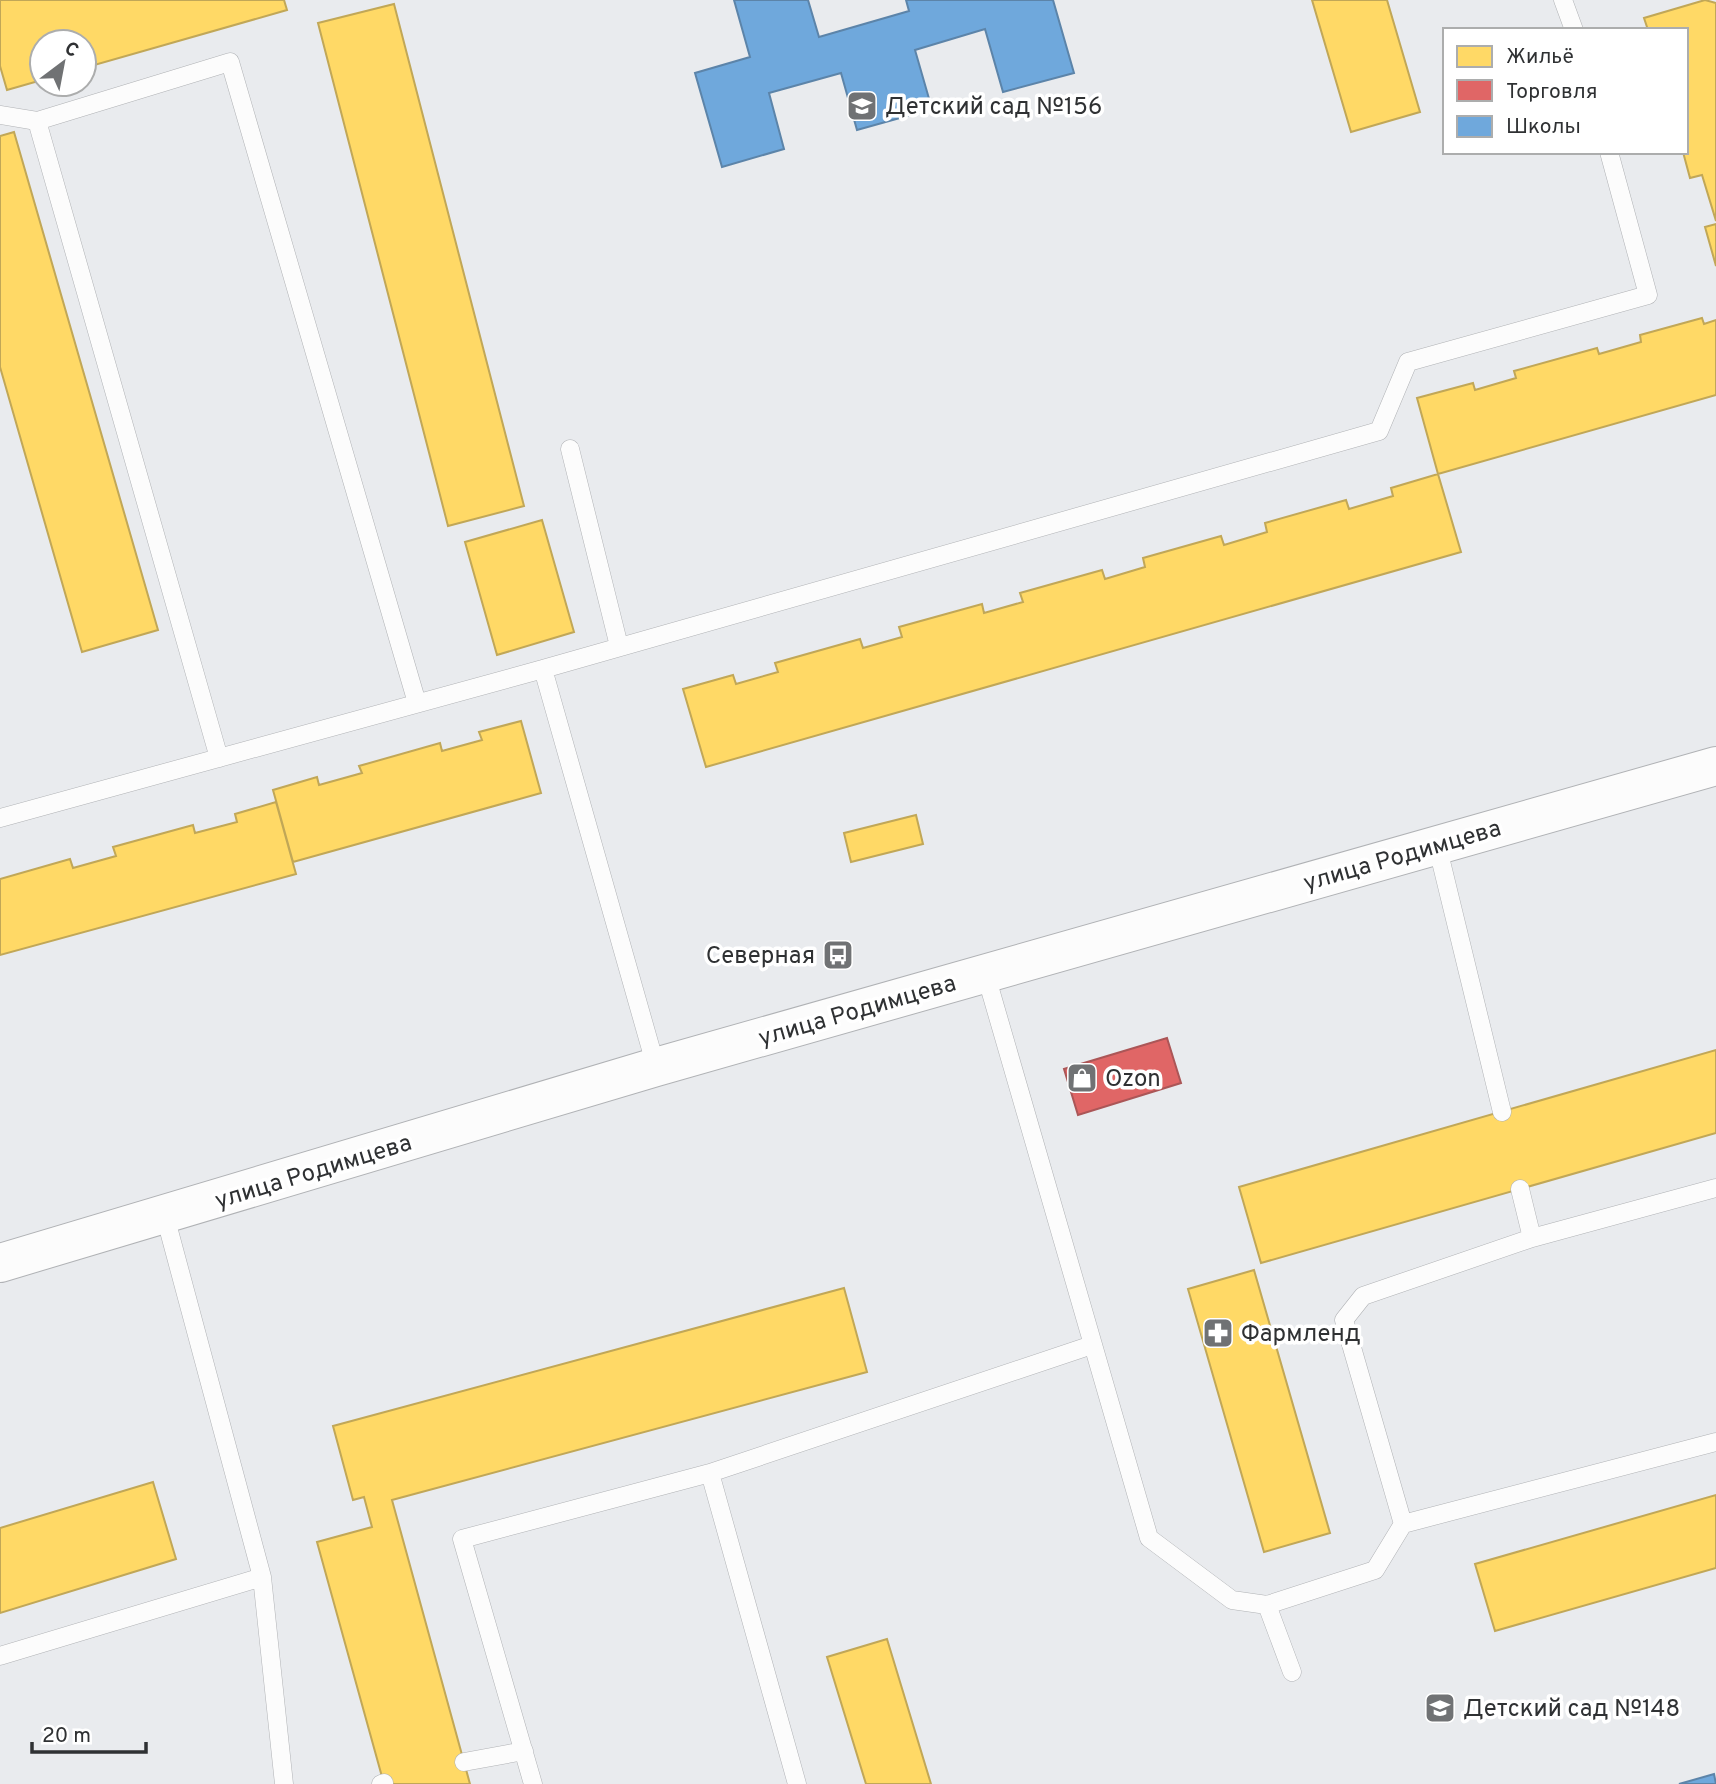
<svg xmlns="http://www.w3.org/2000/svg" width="1716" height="1784" font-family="Overpass,sans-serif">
<rect width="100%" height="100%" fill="#e9ebee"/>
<path fill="#ffd966" stroke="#c1a757" stroke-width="2" d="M0 0H284L287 10 84 68V42H42V80L7 90 0 66Z
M1312 0H1387L1420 112 1351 132Z
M1705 0 1716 3V221L1702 175 1690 178 1683 152H1686V30H1648L1644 18Z
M394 4 524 506 448 526 318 23Z
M14 132 158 630 82 652 0 367V136Z
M1716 224V266L1705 227Z
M1702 318 1704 324 1716 320V395L1438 474 1417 398 1473 383 1475 390 1516 378 1514 371 1597 348 1599 354 1641 342 1640 335Z
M1438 474 1461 552 706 767 683 689 733 675 736 684 778 672 775 663 860 639 863 648 902 637 899 627 982 604 984 613 1023 602 1020 593 1102 570 1105 579 1145 567 1143 558 1221 536 1224 545 1267 532 1265 523 1346 500 1349 509 1393 496 1391 488Z
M542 520 574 632 497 655 465 542Z
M521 721 541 793 293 862 273 790 317 777 319 785 362 773 359 766 440 743 442 751 482 740 479 732Z
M276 802 296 874 0 955V879L70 859 73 868 116 856 113 847 193 825 195 833 237 822 235 814Z
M916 815 923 844 851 862 844 833Z
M1716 1050V1133L1261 1263 1239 1187Z
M1254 1270 1330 1533 1264 1552 1188 1289Z
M844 1288 867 1372 392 1500 470 1784H384L317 1542 372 1527 364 1497 353 1500 333 1426Z
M153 1482 176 1559 0 1613V1528Z
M1716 1495V1568L1495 1631 1475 1564Z
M887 1639 931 1784H866L827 1657Z"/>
<path fill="#e06666" stroke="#ab5657" stroke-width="2" d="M1167 1038 1181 1083 1078 1115 1064 1069Z"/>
<path fill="#6fa8dc" stroke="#5c84a9" stroke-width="2" d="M734 0H808L819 37 909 11 906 0H1053L1074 73 1003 92 985 29 915 50 932 109 857 130 841 73 769 93 784 149 722 167 695 73 750 57Z
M1714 1774 1716 1784H1679Z"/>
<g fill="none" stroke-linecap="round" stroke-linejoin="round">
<g stroke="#b0b2b5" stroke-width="19">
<path id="lane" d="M1563 0 1574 30
M0 115 37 121
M570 449 619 646
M219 758 37 121 230 62 417 703
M0 818 543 669
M1437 845 1502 1112
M985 972 1149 1538 1232 1600 1267 1605 1375 1570 1403 1524
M656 1067 543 669 1379 431 1408 362 1648 295 1609 152
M1716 1188 1532 1238 1363 1296 1344 1320 1403 1524 1716 1442
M1520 1189 1532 1238
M165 1216 262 1577
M710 1473 797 1784
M1267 1605 1292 1672
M0 1656 262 1577 284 1784
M464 1762 524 1751
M381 1784 384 1783
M533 1784 462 1539 710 1473 1092 1345"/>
</g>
<g stroke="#b0b2b5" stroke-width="40">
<path id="secondary" d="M0 1263 656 1067 1716 766"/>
</g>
<use href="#lane" stroke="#fcfcfc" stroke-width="18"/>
<use href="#secondary" stroke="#fcfcfc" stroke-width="38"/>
</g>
<defs>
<g id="school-square" transform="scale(1.575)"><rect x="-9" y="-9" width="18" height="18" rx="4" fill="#707274" stroke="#fff"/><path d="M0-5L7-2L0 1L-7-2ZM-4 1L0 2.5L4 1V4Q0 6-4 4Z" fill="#fff"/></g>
<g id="bus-square" transform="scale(1.575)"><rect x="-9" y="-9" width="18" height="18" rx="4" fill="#707274" stroke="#fff"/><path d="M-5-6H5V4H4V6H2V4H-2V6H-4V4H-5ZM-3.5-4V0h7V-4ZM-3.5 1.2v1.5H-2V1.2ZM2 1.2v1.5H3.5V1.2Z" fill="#fff"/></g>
<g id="shop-square" transform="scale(1.575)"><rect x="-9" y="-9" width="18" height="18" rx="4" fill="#707274" stroke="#fff"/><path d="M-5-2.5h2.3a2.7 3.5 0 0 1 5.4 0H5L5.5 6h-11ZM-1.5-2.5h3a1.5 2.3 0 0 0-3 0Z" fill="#fff"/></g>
<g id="pharmacy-square" transform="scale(1.575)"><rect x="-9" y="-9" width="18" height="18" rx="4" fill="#707274" stroke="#fff"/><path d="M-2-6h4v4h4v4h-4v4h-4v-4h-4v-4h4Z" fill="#fff"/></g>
</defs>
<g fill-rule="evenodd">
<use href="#school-square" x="862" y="106"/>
<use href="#bus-square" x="838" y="955"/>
<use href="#shop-square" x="1082" y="1078"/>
<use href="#pharmacy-square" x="1218" y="1333"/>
<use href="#school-square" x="1440" y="1708"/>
</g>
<g text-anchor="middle" stroke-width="7" stroke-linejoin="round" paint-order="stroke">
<g font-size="24" fill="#2f3133" stroke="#fff" text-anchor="start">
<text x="885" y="114">Детский сад №156</text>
<text x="815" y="963" text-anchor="end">Северная</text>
<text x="1105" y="1086">Ozon</text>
<text x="1241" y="1341">Фармленд</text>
<text x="1463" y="1716">Детский сад №148</text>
</g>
<g font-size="24" fill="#2f3133" stroke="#fff">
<text transform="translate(1402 855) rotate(-16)" y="8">улица Родимцева</text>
<text transform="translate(857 1010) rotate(-16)" y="8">улица Родимцева</text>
<text transform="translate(313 1171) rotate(-17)" y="8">улица Родимцева</text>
</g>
</g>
<rect x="1443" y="28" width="245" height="126" fill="#ffffff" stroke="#acadad" stroke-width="2"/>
<rect x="1457" y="46" width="35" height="21" fill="#ffd966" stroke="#acadad" stroke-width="2"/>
<text x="1506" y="63" font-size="21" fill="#2f3133">Жильё</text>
<rect x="1457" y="80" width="35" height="21" fill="#e06666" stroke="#acadad" stroke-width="2"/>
<text x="1506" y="98" font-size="21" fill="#2f3133">Торговля</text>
<rect x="1457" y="116" width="35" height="21" fill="#6fa8dc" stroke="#acadad" stroke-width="2"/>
<text x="1506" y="133" font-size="21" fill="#2f3133">Школы</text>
<g transform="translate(63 63) rotate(32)"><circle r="33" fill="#ffffff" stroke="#acadad" stroke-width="2"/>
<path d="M0-5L12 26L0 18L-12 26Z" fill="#707274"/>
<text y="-10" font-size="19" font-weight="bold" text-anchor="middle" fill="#2f3133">С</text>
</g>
<path d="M32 1742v10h114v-10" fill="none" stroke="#2f3133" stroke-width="3.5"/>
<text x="42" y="1742" font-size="21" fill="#2f3133" stroke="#ffffff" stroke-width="5" paint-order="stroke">20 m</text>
</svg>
